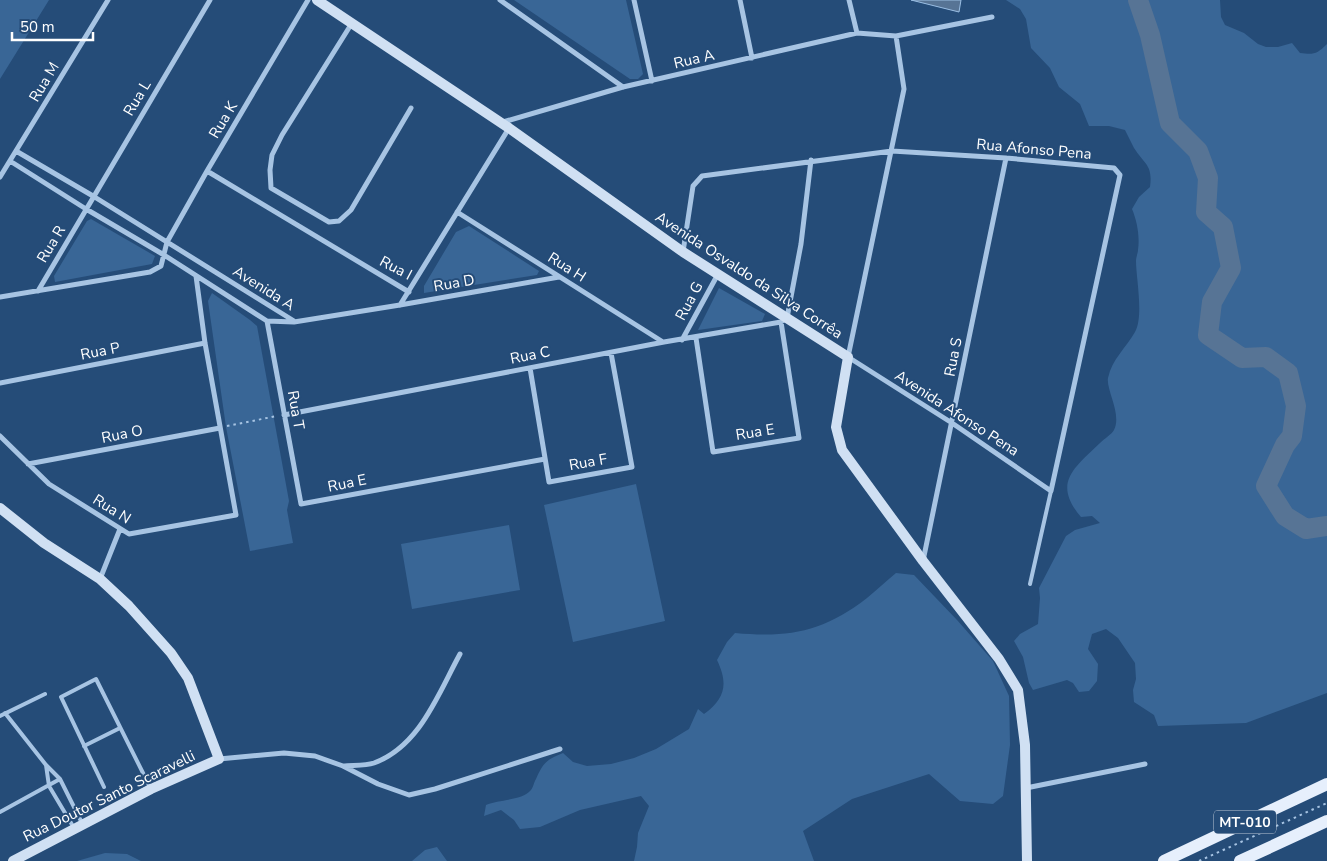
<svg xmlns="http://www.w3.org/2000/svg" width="1327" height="861" font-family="'Nunito Sans',sans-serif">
<rect width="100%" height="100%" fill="#254c78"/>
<path fill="#396696" d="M0 0H49L0 79Z
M514 0H626L643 74 638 79H630Z
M1006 0H1220L1221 17 1225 25 1244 33 1258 44 1266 47H1278L1292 43 1300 53C1314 55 1317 54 1327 44V693L1246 723 1158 726 1154 715 1134 702 1133 690 1136 679 1135 663 1118 638 1106 629 1092 634 1088 649 1098 664 1097 681 1089 691 1079 692 1073 683 1067 680 1033 690 1029 683 1023 657 1014 641 1020 634 1038 624 1040 598 1039 588 1066 536 1075 530 1100 523 1092 516 1081 517C1052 483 1074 468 1100 443 1104 439 1112 434 1114 430 1122 414 1106 390 1108 378 1112 359 1126 348 1135 332 1144 316 1136 278 1136 261 1136 257 1138 253 1138 250 1140 236 1137 221 1132 209L1139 197 1150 187C1153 165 1145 165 1134 148 1131 142 1128 136 1125 130L1109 126H1089L1080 104 1059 87 1050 68 1031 48 1026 19 1020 9Z
M91 219 155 256 152 264 55 282 54 276 87 221Z
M469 226 539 271 537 275 424 293V286L456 232Z
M719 288 765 314 762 321 698 330Z
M212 293 250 320 257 326 289 501 287 510 293 543 250 551 226 427 208 301Z
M636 484 665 621 573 642 544 505Z
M509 525 520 590 412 609 401 544Z
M896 573 914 575 957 620 993 661 1009 696 1010 745 1003 796 993 804 960 801 929 774 852 799 803 831 814 861H634L637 847 638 833 649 806 641 796 580 810 540 827 520 829 514 820 501 810 484 816 486 805C499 799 522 801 531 790 533 788 534 782 536 779 543 763 546 760 563 753L573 762 587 766 611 764 634 758 656 749 689 729 698 709 704 714C726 698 728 683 717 660L727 642 735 633C789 638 823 632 867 598 877 590 886 581 896 573Z
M437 847 447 861H412L425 850Z
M105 853 127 854 141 861H77Z"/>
<path fill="#577495" stroke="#9bbfe4" d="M911 0H961L959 12Z"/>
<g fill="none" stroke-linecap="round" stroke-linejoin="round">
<path stroke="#577495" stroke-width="20" d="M1138 0 1150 35 1170 123 1198 151 1208 178 1206 212 1223 227 1231 268 1212 302 1208 335 1242 358 1266 357 1288 373 1296 406 1292 436 1285 445 1266 486 1285 516 1306 529 1327 526"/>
<path stroke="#a7c4e3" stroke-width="2" stroke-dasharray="2.5 4" stroke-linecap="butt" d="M227 426 277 416
M1199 861 1327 803"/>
<path stroke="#a7c4e3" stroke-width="4" d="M1030 584 1051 491
M5 713 46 765 60 779 82 823
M0 716 45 694
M84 746 120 728
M46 765 49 786 74 828
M104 787 61 697 96 679 150 787
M0 812 60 779"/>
<path stroke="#a7c4e3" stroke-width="5" d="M500 0 623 87
M634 0 652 81
M740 0 752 58
M849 0 857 33
M352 23 282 135 272 155 270 170 271 188 329 222 339 221 351 210 411 108
M503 122 623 87 857 33 896 36 992 17
M16 151 93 196 294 321
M10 161 86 209 164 255 267 321 294 322 400 305 559 277
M207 171 409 292
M0 177 108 0
M457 212 663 342
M683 252 693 186 702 176 892 151 1006 158 1114 168 1120 175 1051 491 952 423 848 357 904 89 896 36
M38 291 210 0
M0 297 150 272 161 266 167 242 207 171 308 0
M400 305 509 128
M267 321 301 504 545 459
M696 338 713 452 799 438 781 322
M682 340 718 274
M530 368 549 482 632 467 611 353
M0 383 205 343
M284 415 664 342 781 322 787 318 801 244 811 160
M0 436 49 484 129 534 236 515 205 343 196 276
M28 464 220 428
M923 561 1006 158
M100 579 120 529
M219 759 284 753 315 756 343 766 378 784 409 795 435 789 560 749
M343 766C353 765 365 766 374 763 420 746 438 694 460 654
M1026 788 1145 764"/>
<path stroke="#d0e0f3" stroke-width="10" d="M317 0 509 128 683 252 848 357 836 427 842 450 923 561 999 659 1018 690 1025 745 1027 861
M0 508 44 543 100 579 129 606 171 653 188 678 219 759 151 789 13 861"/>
<path stroke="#e6effc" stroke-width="12" d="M1164 861 1327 784
M1240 861 1327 821"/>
</g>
<g text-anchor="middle" stroke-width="4" stroke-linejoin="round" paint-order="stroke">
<rect fill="#254c78" stroke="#bec9d6" stroke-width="1" x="1214" y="810.5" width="62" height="23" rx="4"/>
<g font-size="14" font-weight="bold" fill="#fff">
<text x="1245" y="827">MT-010</text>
</g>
<g font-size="15" fill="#fff" stroke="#254c78">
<text transform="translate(694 59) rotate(-13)" y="5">Rua A</text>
<text transform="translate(44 82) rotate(-59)" y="5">Rua M</text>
<text transform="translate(137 98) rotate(-59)" y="5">Rua L</text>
<text transform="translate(223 120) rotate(-59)" y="5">Rua K</text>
<text transform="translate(1034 149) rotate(5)" y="5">Rua Afonso Pena</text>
<text transform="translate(51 244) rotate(-59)" y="5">Rua R</text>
<text transform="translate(567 267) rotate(32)" y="5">Rua H</text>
<text transform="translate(396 268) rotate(28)" y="5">Rua I</text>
<text transform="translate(749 275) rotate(33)" y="5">Avenida Osvaldo da Silva Corrêa</text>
<text transform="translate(454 283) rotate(-10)" y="5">Rua D</text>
<text transform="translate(264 288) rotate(32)" y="5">Avenida A</text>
<text transform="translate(689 301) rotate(-62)" y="5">Rua G</text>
<text transform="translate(100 351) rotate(-11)" y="5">Rua P</text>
<text transform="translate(530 355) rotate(-11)" y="5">Rua C</text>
<text transform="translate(953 357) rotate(-79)" y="5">Rua S</text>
<text transform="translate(296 410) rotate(80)" y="5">Rua T</text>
<text transform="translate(957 413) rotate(33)" y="5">Avenida Afonso Pena</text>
<text transform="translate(755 432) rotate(-9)" y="5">Rua E</text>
<text transform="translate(122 434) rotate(-11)" y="5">Rua O</text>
<text transform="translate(588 462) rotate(-10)" y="5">Rua F</text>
<text transform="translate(347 483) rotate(-11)" y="5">Rua E</text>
<text transform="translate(112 509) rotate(32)" y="5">Rua N</text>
<text transform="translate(109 796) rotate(-26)" y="5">Rua Doutor Santo Scaravelli</text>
</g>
</g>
<path d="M12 32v8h81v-8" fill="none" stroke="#ffffff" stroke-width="2.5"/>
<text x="20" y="32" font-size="15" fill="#ffffff" stroke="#254c78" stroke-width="4" paint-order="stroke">50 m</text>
</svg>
